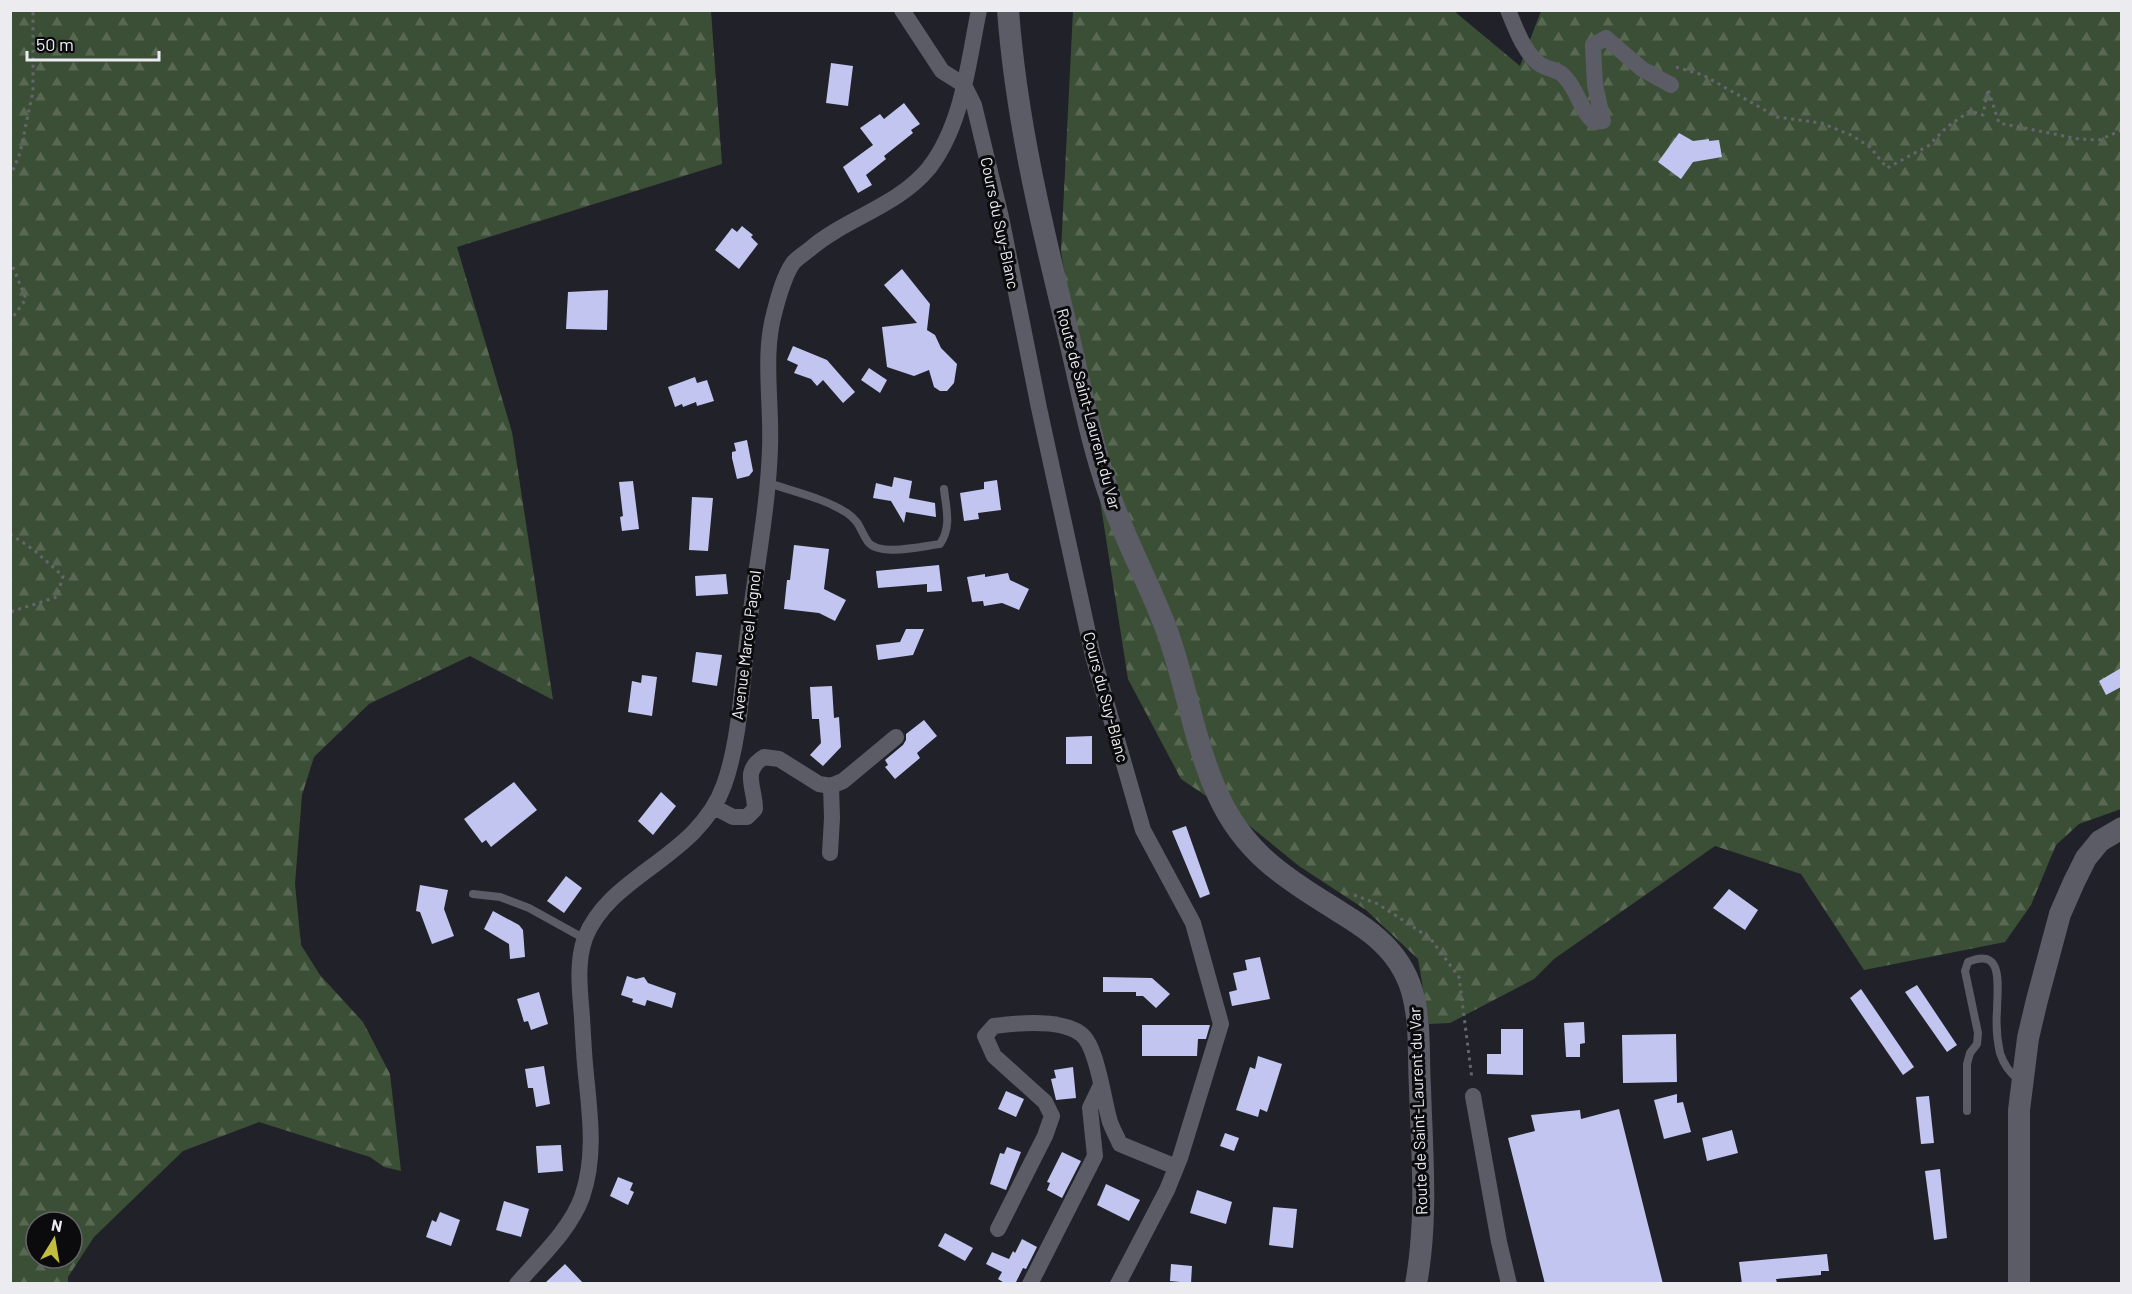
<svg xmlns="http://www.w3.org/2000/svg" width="2132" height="1294" font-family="Barlow,sans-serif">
<defs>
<pattern id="forest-firs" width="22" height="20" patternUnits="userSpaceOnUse" patternTransform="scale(1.5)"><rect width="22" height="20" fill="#3b4f36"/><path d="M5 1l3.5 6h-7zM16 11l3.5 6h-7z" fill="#586853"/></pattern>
</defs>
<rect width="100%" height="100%" fill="#212129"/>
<path fill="url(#forest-firs)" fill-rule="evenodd" d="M10 11H711L722 164 457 247 512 432 553 700 470 656 369 704 314 757 302 795 295 884 301 945 320 975 363 1022 390 1074 401 1171 384 1167 370 1157 259 1122 183 1151 94 1237 68 1277V1284L10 1283ZM36 1222H72V1258H36Z
M1073 11H1454L1520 66 1541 11H2121V809L2079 824 2056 845 2031 905 2005 942 1864 970 1801 874 1715 846 1554 959 1534 979 1450 1023 1429 1024 1418 959 1366 910 1299 866 1246 823 1181 779 1128 679 1061 251Z"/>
<path fill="#c1c5f0" d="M831 63 853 66 848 106 826 103Z
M904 103 920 124 911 130 913 133 884 156 886 159 866 175 872 185 858 193 843 167 873 145 860 128 880 114 884 119Z
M1679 133 1693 141 1709 139V141L1719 140 1722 157 1693 162 1681 179 1658 162Z
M742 226 753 235 751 237 758 244 739 269 715 250 732 228 737 232Z
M902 269 930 304 927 330 935 335 941 348 957 364 954 383 947 391H940L934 387 929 370 914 376 887 367 882 327 917 323 884 285Z
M608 290 607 330 566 329 568 292Z
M793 346 827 360 855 392 843 403 823 380 817 386 811 379 794 373 798 365 787 360Z
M869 368 887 380 880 393 861 380Z
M695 377 697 383 707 380 714 401 697 406 696 402 683 407 682 404 675 407 668 387Z
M747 440 753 471 749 476 737 479 732 458V452L736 451 734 443Z
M894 477 912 481 909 498 935 503 936 517 906 512 904 523 891 501 873 498 876 483 892 487Z
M997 480 1001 510 978 513 979 519 964 521 960 493 984 489V482Z
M633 481 639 529 622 531 620 517 623 516 619 482Z
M692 497 713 498 708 551 689 550Z
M794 545 829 549 824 589 846 600 835 621 819 613 784 609 787 580H790Z
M939 565 942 591 927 592V584L878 588 876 571Z
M1008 573 1010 580 1029 589 1019 610 1002 603 984 606 983 601 972 602 967 577 985 574V577Z
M726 574 728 594 696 596 695 576Z
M906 629H924L913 655 878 660 876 645 900 642Z
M696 652 722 655 717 686 692 682Z
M2121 668V687L2106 695 2099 681Z
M642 675 657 677 652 716 628 712 632 681 641 683Z
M832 686 834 718 839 717 841 747 823 766 810 755 821 743 819 719H812L810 687Z
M924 720 937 736 917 753 920 758 895 779 885 767 888 765 885 760 903 745 906 740V734Z
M1092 736V764H1066V737Z
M514 782 537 810 491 847 486 840 482 843 464 819Z
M661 792 676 806 653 835 638 821Z
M1186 826 1210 894 1200 898 1172 831Z
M566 876 582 888 564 913 547 901Z
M420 885 448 890 444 909 454 936 432 944 420 912 416 911Z
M1729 889 1758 910 1745 930 1713 908Z
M493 911 519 925 523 930 525 957 510 959 509 944 484 929Z
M1260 957 1270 999 1232 1006 1229 992 1237 990 1233 973 1247 970 1245 960Z
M627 976 636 979 644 977 648 983 676 993 672 1008 647 1000 645 1006 632 1002 633 999 621 995Z
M1103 977 1152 978 1170 994 1156 1008 1143 996H1136V992H1103Z
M1917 985 1957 1045 1947 1052 1905 992Z
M1861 989 1914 1067 1903 1075 1850 998Z
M539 992 548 1024 531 1030 528 1021 524 1022 517 999Z
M1584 1022 1585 1043 1580 1044V1057H1566L1564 1023Z
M1142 1025H1210L1206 1039H1198L1197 1056H1142Z
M1501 1029H1523V1075L1487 1074V1054H1501Z
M1676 1034 1677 1082 1623 1083 1622 1035Z
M1258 1056 1282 1064 1267 1112 1260 1109 1258 1117 1236 1110 1250 1067 1255 1069Z
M544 1066 550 1104 536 1107 533 1088H528L525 1069Z
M1073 1067 1076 1098 1056 1100 1051 1079 1056 1078 1054 1070Z
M1006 1091 1024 1099 1016 1117 998 1109Z
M1677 1094V1103L1683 1102 1691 1132 1664 1139 1654 1100Z
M1929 1096 1934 1143 1921 1144 1916 1097Z
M1619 1109 1663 1284H1545L1508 1138 1535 1131 1531 1115 1580 1110 1581 1119Z
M1732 1130 1738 1153 1707 1161 1702 1138Z
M1225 1133 1239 1138 1234 1151 1220 1146Z
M561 1145 563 1171 538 1173 536 1146Z
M1007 1147 1021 1152 1006 1190 990 1184 1000 1153 1004 1154Z
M1062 1152 1081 1161 1062 1198 1047 1190 1050 1183 1047 1182Z
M1940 1169 1947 1238 1934 1240 1925 1171Z
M618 1177 633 1183 630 1190 634 1192 628 1205 610 1196Z
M1106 1184 1140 1200 1129 1221 1097 1205Z
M1197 1190 1232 1202 1226 1224 1190 1213Z
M504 1201 529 1209 521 1237 496 1230Z
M1273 1207 1297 1209 1293 1248 1269 1245Z
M440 1212 460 1220 451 1246 426 1237 432 1220 436 1222Z
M945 1233 973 1248 965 1261 938 1246Z
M1022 1239 1037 1247 1026 1269 1023 1268 1015 1284H1006L998 1279 1002 1272 986 1264 992 1252 1009 1259 1013 1251 1015 1253Z
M1827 1254 1829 1271H1821V1275L1776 1279 1777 1283 1742 1284 1739 1262Z
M565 1264 584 1284H544Z
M1171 1264 1192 1266 1191 1283 1170 1281Z"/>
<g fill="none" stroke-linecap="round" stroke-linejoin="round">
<path stroke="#65656c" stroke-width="3" stroke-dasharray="3 4.5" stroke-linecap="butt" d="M1676 67 1703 75 1777 117 1821 123 1851 135 1870 147 1887 168 1928 146 1947 127 1970 111 1983 115 1988 89 1999 123 2079 139 2099 140 2122 130
M10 177 20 153 33 91V10
M10 260 26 299 10 321
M10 534 34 550 63 576 57 597 10 612
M1354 895 1378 904 1430 938 1459 977 1472 1079"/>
<path stroke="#5b5c65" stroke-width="8" d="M769 483C794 492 824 498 847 513 860 522 860 530 868 542 879 557 923 546 940 544 952 527 946 508 944 489
M473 894 500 897 529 908 585 939
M1967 1111V1064L1970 1053 1977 1044 1978 1033 1965 971 1968 962C2005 946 1997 988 1997 1011 1996 1024 1997 1040 2000 1053 2004 1065 2009 1072 2019 1080"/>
<path stroke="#5b5c65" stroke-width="16" d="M902 10 942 71 964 85 974 105 1001 217 1039 408 1093 656 1143 830 1193 923 1221 1024 1180 1158 1167 1190 1118 1284
M1508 10C1516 29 1523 50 1538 63 1545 69 1557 69 1563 75 1577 88 1580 110 1594 122L1603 121 1595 85 1593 45 1606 38 1642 69 1671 85
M714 807 733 817H747L755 809C755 787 741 771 764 757L779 759 819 784 831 786 843 781 896 737
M830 853 832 818 831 786
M1473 1096 1499 1242 1509 1284
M998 1229 1045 1136 1052 1116 1045 1102 994 1056 985 1036 994 1026C1017 1023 1062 1019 1081 1034 1097 1045 1104 1103 1110 1122 1113 1130 1117 1137 1120 1144L1176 1167
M517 1284C540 1257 570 1230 582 1197 596 1157 590 1115 586 1075 584 1056 583 1036 582 1017 580 992 576 963 585 938 610 874 698 858 724 785 740 741 742 681 748 634 755 572 768 510 770 448 772 403 762 354 775 310 779 295 784 276 793 263 797 258 805 253 810 249 846 218 898 206 929 168 963 124 968 63 979 10
M1030 1284 1095 1156 1090 1108 1101 1085"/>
<path stroke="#5b5c65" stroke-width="22" d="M1008 10C1016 119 1042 227 1068 333 1081 387 1091 443 1110 496 1126 542 1150 585 1167 631 1187 686 1194 744 1219 797 1244 851 1283 877 1332 907 1347 917 1364 926 1378 939 1394 953 1406 971 1412 991 1421 1022 1418 1056 1420 1088 1422 1153 1428 1219 1416 1284
M2019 1284V1110L2028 1038 2037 1000 2060 914 2074 882 2086 858 2100 841 2122 828"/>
</g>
<g text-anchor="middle" stroke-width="6" stroke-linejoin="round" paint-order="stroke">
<g font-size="16" fill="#ebebf0" stroke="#0b0b0e">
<text transform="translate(1000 223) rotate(78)" y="6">Cours du Suy-Blanc</text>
<text transform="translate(1089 409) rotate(75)" y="6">Route de Saint-Laurent du Var</text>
<text transform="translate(746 645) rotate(-83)" y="6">Avenue Marcel Pagnol</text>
<text transform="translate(1106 697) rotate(75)" y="6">Cours du Suy-Blanc</text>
<text transform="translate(1418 1111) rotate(-92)" y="6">Route de Saint-Laurent du Var</text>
</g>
</g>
<rect width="2132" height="1294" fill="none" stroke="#ebebf0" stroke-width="24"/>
<g transform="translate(54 1240) rotate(11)"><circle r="28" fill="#0b0b0e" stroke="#656568" stroke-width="1.5"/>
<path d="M0-4.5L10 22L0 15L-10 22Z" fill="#c2bd3f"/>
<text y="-9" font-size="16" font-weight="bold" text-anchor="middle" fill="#ebebf0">N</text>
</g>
<path d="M27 51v9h132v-9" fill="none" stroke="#ebebf0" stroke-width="3"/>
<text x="36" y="51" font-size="18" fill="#ebebf0" stroke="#0b0b0e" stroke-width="4.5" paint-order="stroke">50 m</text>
</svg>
